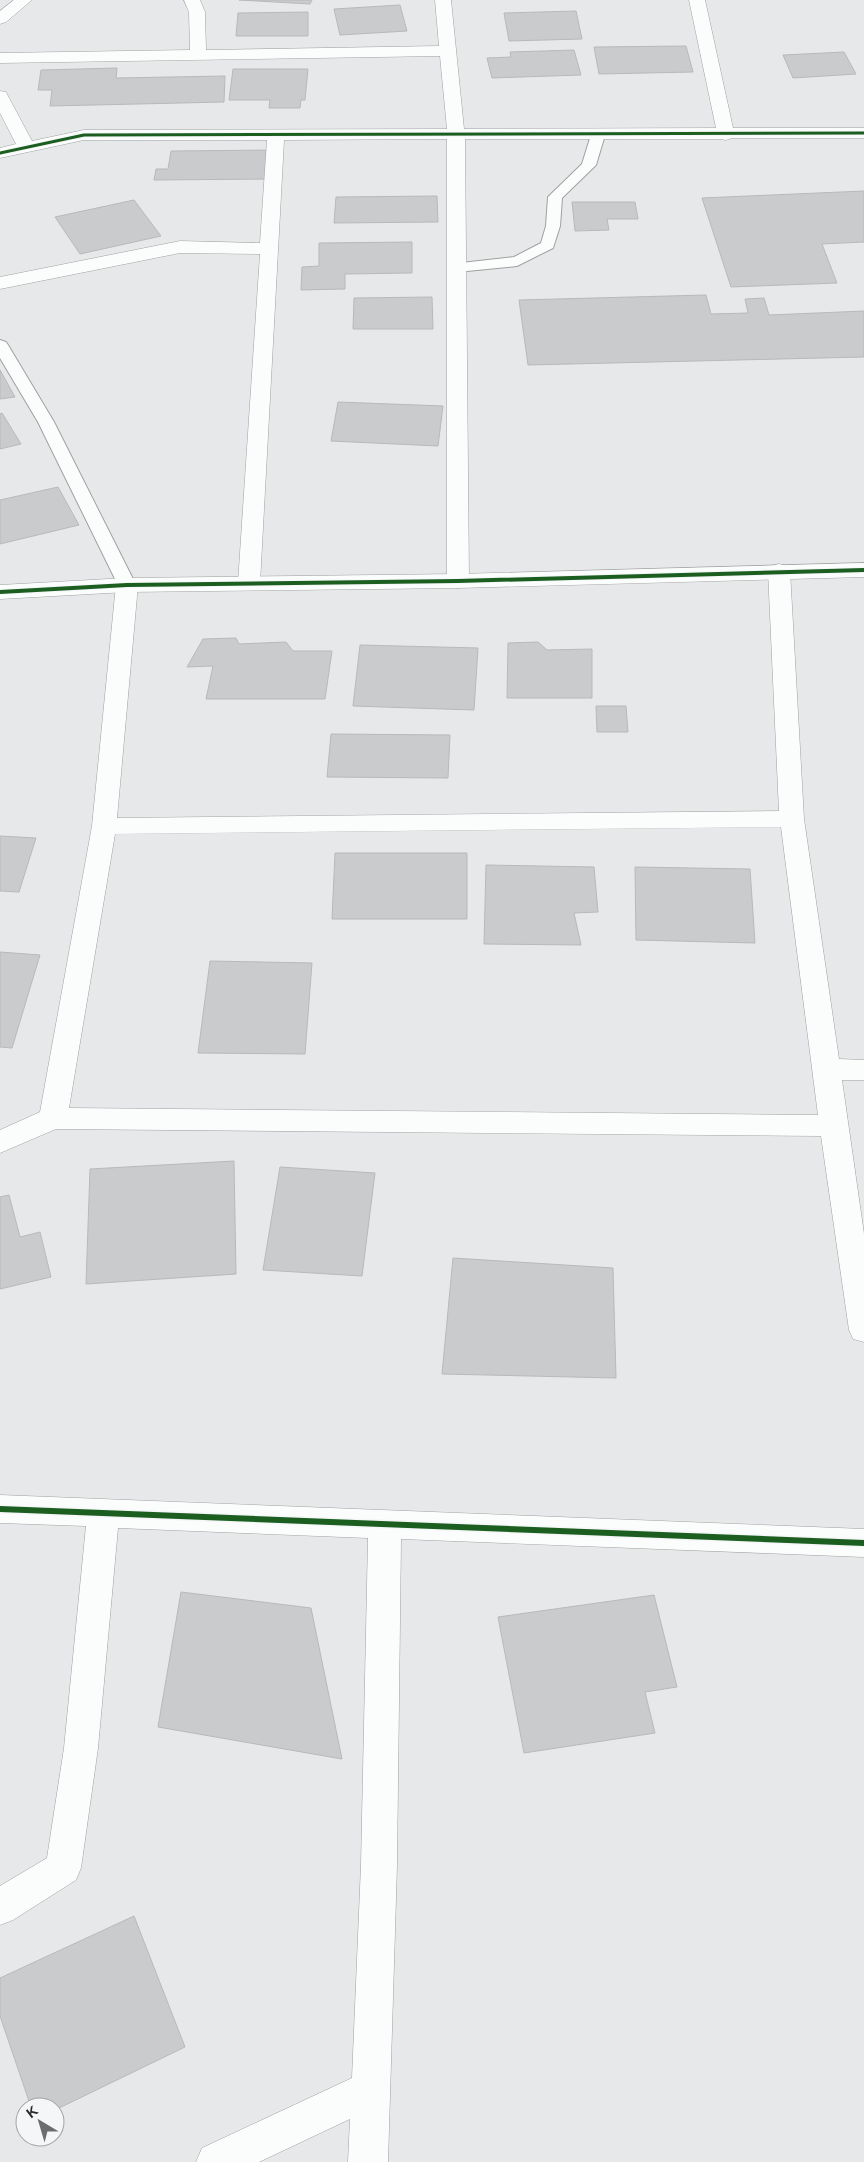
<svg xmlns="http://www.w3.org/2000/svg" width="864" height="2162" font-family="Helvetica,sans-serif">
<rect width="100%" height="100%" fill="#e7e8e9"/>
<path fill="#cacbcc" stroke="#b8b9ba" d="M239 0H312L310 4Z
M400 5 407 31 340 35 334 9Z
M576 11 582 39 509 41 504 13Z
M308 12V36H236L238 13Z
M686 46 693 72 599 74 594 47Z
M574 50 581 75 492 78 487 58 511 57 510 52Z
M844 52 856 74 793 78 783 55Z
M117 68 116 78 225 76 224 102 50 106 52 90H38L41 70Z
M233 69H308L305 100H301L300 108H269L270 100H229Z
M273 150 271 179 154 180 156 169H168L171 151Z
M864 191V242L822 244 837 283 731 287 702 198Z
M437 196 438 222 334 223 336 197Z
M134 200 161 236 80 254 55 217Z
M572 202H635L638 219H607L609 230 575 231Z
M412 242V273L345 274V289L301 290 302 267 319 266V243Z
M706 295 711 314 748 313 745 299 764 298 769 315 864 311V357L528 365 519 300Z
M432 297 433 329H353L354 298Z
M0 370 15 397 0 399Z
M338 402 443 406 438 446 331 441Z
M2 413 21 444 0 449V414Z
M58 487 79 525 0 544V500Z
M236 638 239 644 286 642 293 651H332L325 699H206L213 666 187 667 203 639Z
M538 642 547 650 592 649V698H507L508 643Z
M360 645 478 648 474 710 353 706Z
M596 706H626L628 732H597Z
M331 734 450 735 448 778 327 777Z
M0 836 36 838 19 892 0 891Z
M335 853H467V919H332Z
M486 865 594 867 598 912 574 913 581 945 484 944Z
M635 867 750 869 755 943 636 940Z
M0 952 40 955 12 1048 0 1047Z
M210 961 312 963 305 1054 198 1053Z
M234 1161 236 1274 86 1284 90 1169Z
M280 1167 375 1173 362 1276 263 1270Z
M9 1195 20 1237 40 1232 51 1277 0 1289V1197Z
M453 1258 613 1268 616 1378 442 1374Z
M181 1592 311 1608 342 1759 158 1727Z
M654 1595 677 1687 645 1692 655 1733 524 1753 498 1617Z
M134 1916 185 2047 55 2110V2107H31L0 2016V1978Z"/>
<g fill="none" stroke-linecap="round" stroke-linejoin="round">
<g stroke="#a0a0a1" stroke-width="2">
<path id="service" d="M598 131 605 135 596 165 562 198 560 226 553 248 517 266 457 272 452 270 449 267 452 264 514 257 541 243 546 226 548 197 582 164 591 135Z
M0 340 6 342 8 345 54 422 136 585 133 589 127 590 121 589 118 585 38 422 0 358Z"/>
</g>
<g stroke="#a0a0a1" stroke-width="1">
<path id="minor" d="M14 0H32L6 22 0 24V11Z
M184 0H200L205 12 206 50 439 46 435 0H451L464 129 716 128 689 0H705L733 128H864V138H732L726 140 720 139H465L469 581 466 586 458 588 450 586 447 581V139L284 140 260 583 257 588 249 590 241 588 238 583 260 254 180 253 0 289V277L180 241 260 243 267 140H84L0 158V148L16 144 0 113V91L6 92 8 96 32 141 84 130 447 129 440 56 0 63V53L190 50 189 12Z
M779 564 787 566 790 571 804 819 839 1059 864 1060V1080H842L864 1234V1342L853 1339 849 1330 821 1136 56 1129 0 1153V1130L40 1112 92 826 116 585 119 580 127 578 135 580 138 585 117 818 779 811 768 571 771 566ZM781 827 818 1115 69 1108 115 834Z
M0 1495 864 1529V1557L401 1539 397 1865 388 2162H348L350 2119 259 2162H196L202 2148 352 2078 361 1865 368 1538 118 1528 98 1748 81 1868 76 1880 13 1920 0 1925V1886L47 1858 64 1748 86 1526 0 1523Z"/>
</g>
<g stroke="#a0a0a1" stroke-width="1">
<path id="tertiary" d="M864 563V577L458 588 127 592 0 599V585L127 578 458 574Z"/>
</g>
<use href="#service" fill="#fbfcfc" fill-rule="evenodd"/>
<use href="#minor" fill="#fbfcfc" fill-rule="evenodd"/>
<use href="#tertiary" fill="#fbfcfc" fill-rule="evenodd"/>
<g stroke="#f4f6f7" stroke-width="5">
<path id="cycleway-far2" d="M0 153 84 135 864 133"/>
</g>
<g stroke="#f4f6f7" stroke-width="6">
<path id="cycleway-far1" d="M0 592 127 585 458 581 864 570"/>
</g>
<g stroke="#f4f6f7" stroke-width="9">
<path id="cycleway" d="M0 1509 864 1543"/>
</g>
<use href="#cycleway-far2" stroke="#1b5e20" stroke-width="3"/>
<use href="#cycleway-far1" stroke="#1b5e20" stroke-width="4"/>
<use href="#cycleway" stroke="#1b5e20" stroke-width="6"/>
</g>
<g transform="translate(40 2122) rotate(322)"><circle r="24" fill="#f4f6f7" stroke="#a3a5a6"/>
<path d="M0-4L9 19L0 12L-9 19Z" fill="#6c6d6e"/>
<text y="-8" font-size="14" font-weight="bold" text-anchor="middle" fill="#2a2b2c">K</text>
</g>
</svg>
